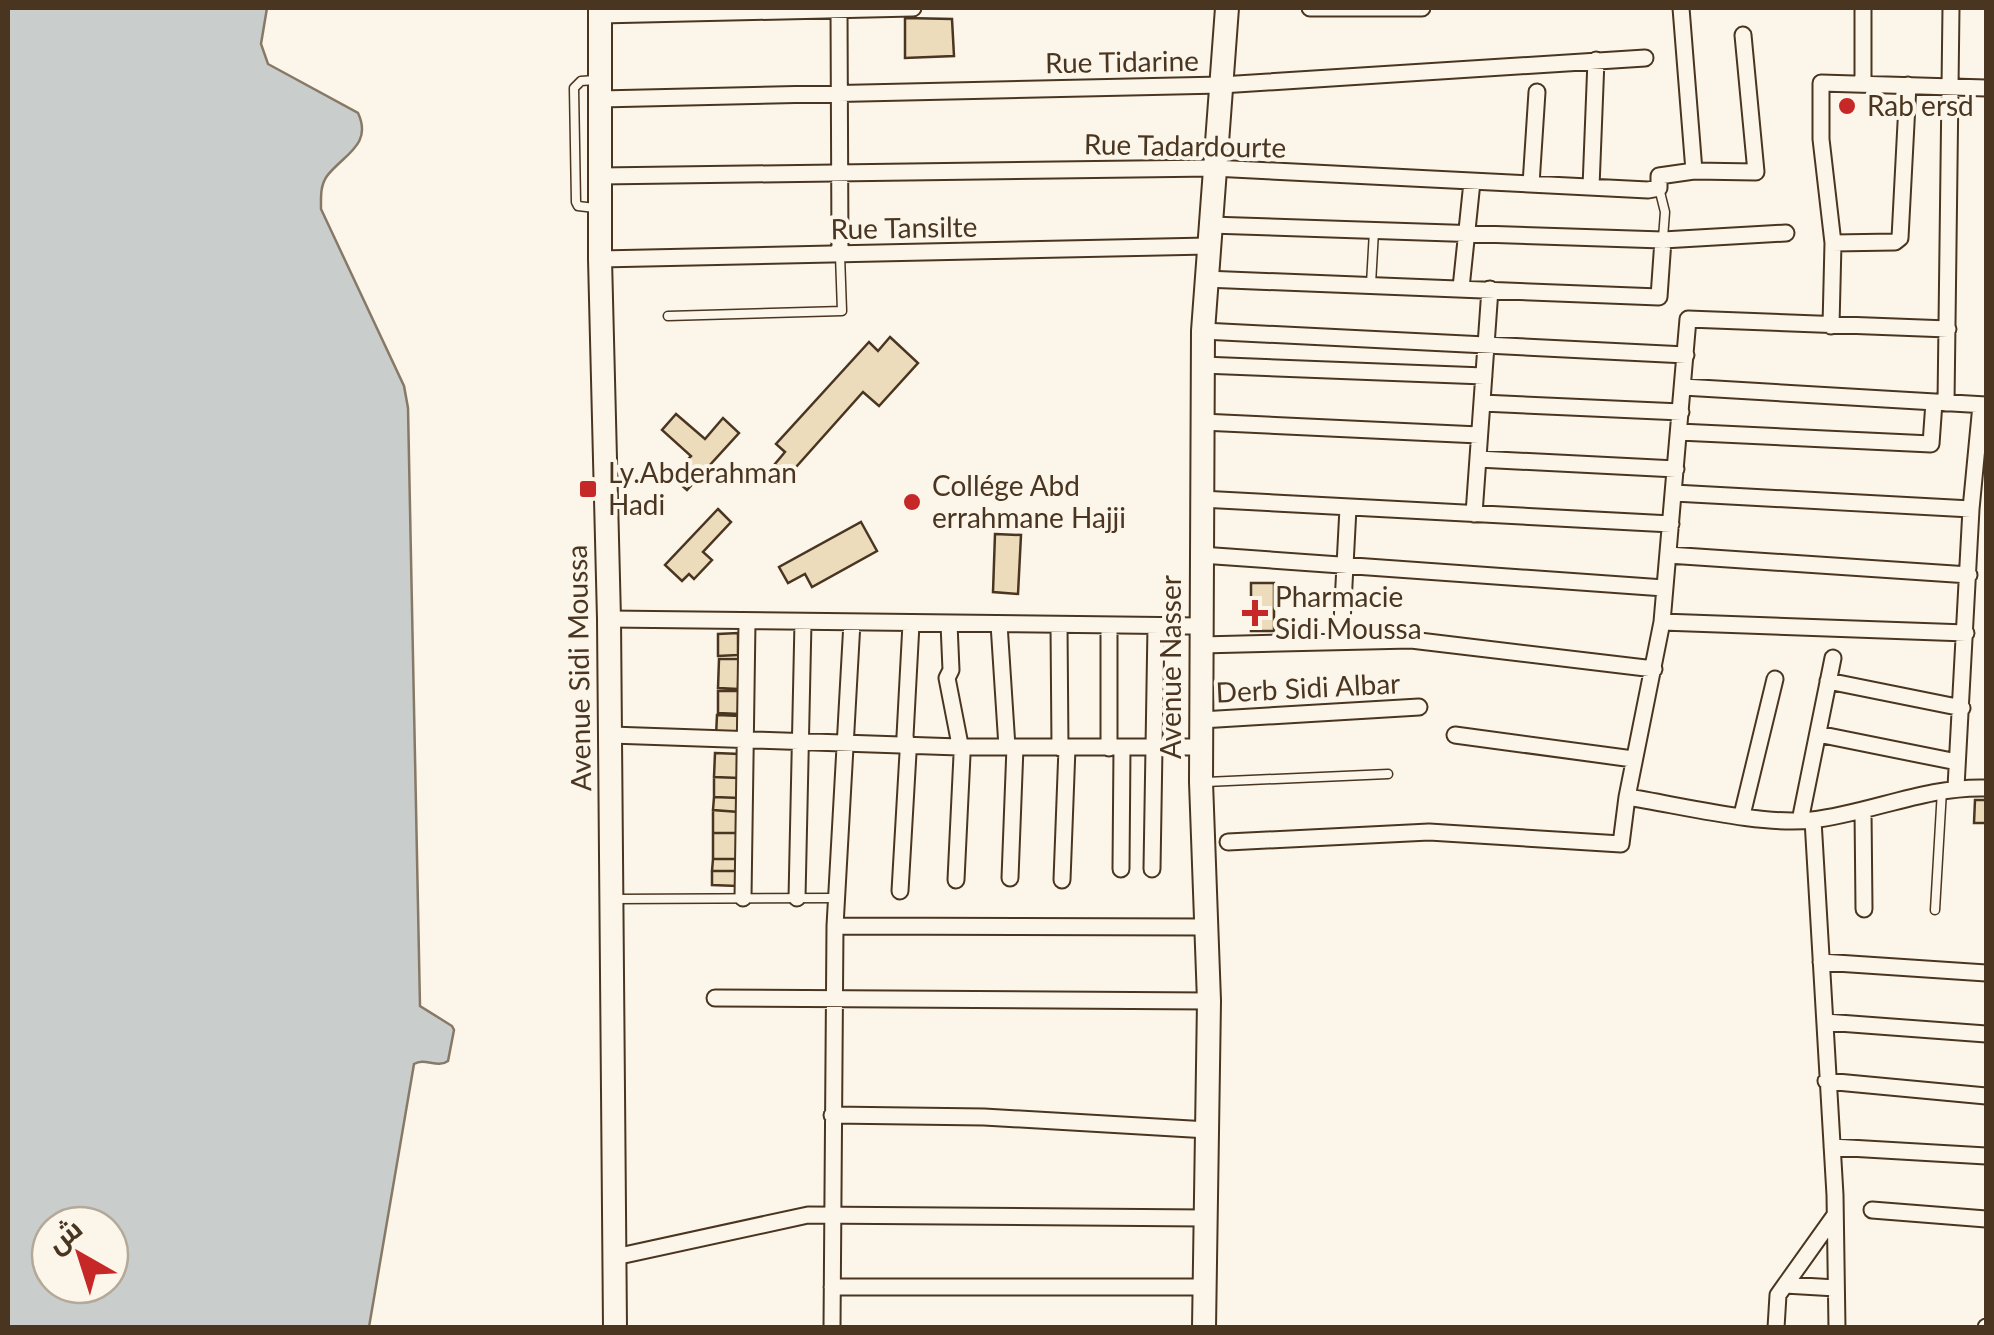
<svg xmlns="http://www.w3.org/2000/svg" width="1994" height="1335" font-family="Lato,Cairo,sans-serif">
<rect width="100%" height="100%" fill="#fbf6e9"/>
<path fill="#c9cecd" stroke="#887966" stroke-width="2.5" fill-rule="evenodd" d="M8 8H267L261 44 268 64 358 113C373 145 343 155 327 176 320 186 321 197 321 209L404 386 408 408 420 1006 452 1026 454 1030 448 1061C437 1069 425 1057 414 1064L369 1327H8ZM50 1225H110V1285H50Z"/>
<path fill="#ecdcbc" stroke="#4a3520" stroke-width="2.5" d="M905 18 952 19 954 56 905 58Z
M890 337 918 363 879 406 863 392 788 476 775 464 785 452 776 444 869 342 878 351Z
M676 414 705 439 723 418 739 433 687 490 672 477 691 456 662 430Z
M718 509 731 522 703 552 712 560 694 579 689 574 682 581 665 565Z
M861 522 877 551 812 587 805 574 788 583 779 567Z
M995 534 1021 535 1018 594 993 592Z
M1251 583H1274V631H1251Z
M738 633V655L718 656V634Z
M719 659H739L738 689 718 688Z
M718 691H740V714L718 713Z
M717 715 741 716 740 737 716 736Z
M715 753 740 754 739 778 714 777Z
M714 777 739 778V798L714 797Z
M714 797 739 798 738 812 713 810Z
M1975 800H1986V823H1974Z
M713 810 738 812V833H713Z
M713 833H738V859H713Z
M713 859H738L737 871H712Z
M712 871H737V886L712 885Z"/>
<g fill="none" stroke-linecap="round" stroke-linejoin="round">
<g stroke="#4a3520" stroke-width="11">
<path id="lane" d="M595 80 581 81 574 88 576 202 578 206 595 208
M1659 188 1665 212 1663 238
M1371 284 1374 231
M668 316 842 311 840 255
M1206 782 1388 774
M615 899 836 898
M1935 910 1942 790"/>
</g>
<g stroke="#4a3520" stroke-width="19">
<path id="street" d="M839 8 840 254
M1310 8H1422
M1681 8 1694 171
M600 15 913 8
M1863 84V8
M600 99 1221 85 1645 58
M600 176 1213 168 1648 190 1659 188V176L1694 171 1756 172 1743 35
M1531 184 1537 92
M1591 187 1596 60
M1210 225 1663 240 1786 233
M1833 243 1895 242 1900 238 1908 85
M600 259 1208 246
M1205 279 1659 297 1663 240
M1461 288 1472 182
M1831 326 1833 243 1821 139V83L1986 88
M1203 331 1686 355
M1202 365 1484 376
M1683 387 1986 405
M1482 403 1681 412
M1946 403 1951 8
M1202 422 1479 435
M1679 432 1931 444 1934 402
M1478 459 1676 469
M1674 493 1971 509
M1201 499 1671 524
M1474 514 1490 289
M1201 555 1664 588
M1668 555 1969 575
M609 619 1201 626
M1662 622 1966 633
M949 624 951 670 947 678 962 755 956 880
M999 624 1007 747
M1059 625 1060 748
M1109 625V748
M1341 642 1348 508
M1201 645 1411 640 1654 669
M1828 681 1962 708
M1201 720 1419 707
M1818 734 1957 762
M611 735 959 747H1201
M1455 735 1633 759
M1956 787 1971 509 1981 405
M1627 797 1662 622 1688 319 1948 329
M1863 810 1864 909
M1742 815 1775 679
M1813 820 1835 1195 1837 1328
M1800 821 1833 658
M1228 842 1429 832 1621 844 1627 797C1679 805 1762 826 1812 820 1871 813 1926 786 1986 788
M1121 869 1122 748
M1152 869 1156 626
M1010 878 1015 747
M1062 880 1067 748
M900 891 908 753 905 736 911 624
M743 898 747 622
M797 898 803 622
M835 926 1206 927
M1821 962 1986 973
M715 998 1209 1001
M1825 1022 1986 1034
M1826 1081 1986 1096
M832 1115 984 1117 1208 1130
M1832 1147 1986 1156
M1872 1210 1986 1219
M615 1257 808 1215 1205 1218
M1785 1285 1836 1288
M832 1287H1204
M832 1328 835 926 852 622
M1776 1328 1778 1295 1835 1215
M1986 1328V1327"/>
</g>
<g stroke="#4a3520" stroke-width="26">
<path id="secondary" d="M600 8V259L609 619 615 1328
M1204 1328 1209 1001 1201 782 1203 331 1227 8"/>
</g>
<use href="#lane" stroke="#fbf6e9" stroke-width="8"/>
<use href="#street" stroke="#fbf6e9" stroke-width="15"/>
<use href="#secondary" stroke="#fbf6e9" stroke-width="22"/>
</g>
<g fill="#c62828" stroke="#fbf6e9" stroke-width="4">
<circle cx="1847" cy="106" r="10"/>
<rect x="578" y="479" width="20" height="20" rx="5"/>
<circle cx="912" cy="502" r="10"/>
<path d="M1250 598h10v10h10v10h-10v10h-10v-10h-10v-10h10z"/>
</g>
<g text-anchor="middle" stroke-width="8" stroke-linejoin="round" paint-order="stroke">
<g font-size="28" fill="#4a3520" stroke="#fbf6e9">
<text transform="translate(1122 62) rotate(-1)" y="10">Rue Tidarine</text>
<text transform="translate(1185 146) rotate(1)" y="10">Rue Tadardourte</text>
<text transform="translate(904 228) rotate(-1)" y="10">Rue Tansilte</text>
<text transform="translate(1171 667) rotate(-90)" y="10">Avenue Nasser</text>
<text transform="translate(579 668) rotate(-91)" y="10">Avenue Sidi Moussa</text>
<text transform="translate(1308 688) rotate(-3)" y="10">Derb Sidi Albar</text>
</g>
<g font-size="28" fill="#4a3520" stroke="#fbf6e9" text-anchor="start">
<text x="1867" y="116">Rab ersd</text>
<text x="608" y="483">Ly.Abderahman<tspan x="608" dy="32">Hadi</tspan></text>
<text x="932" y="496">Collége Abd<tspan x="932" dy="32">errahmane Hajji</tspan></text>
<text x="1275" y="607">Pharmacie<tspan x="1275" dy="32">Sidi Moussa</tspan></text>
</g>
</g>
<rect width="1994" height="1335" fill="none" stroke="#4a3520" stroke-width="20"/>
<g transform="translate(80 1255) rotate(321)"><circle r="48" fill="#fbf6e9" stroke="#b4a999" stroke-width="2.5"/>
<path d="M0-8L18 38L0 25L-18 38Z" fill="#c62828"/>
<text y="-15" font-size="28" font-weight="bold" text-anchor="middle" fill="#4a3520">ش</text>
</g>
</svg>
